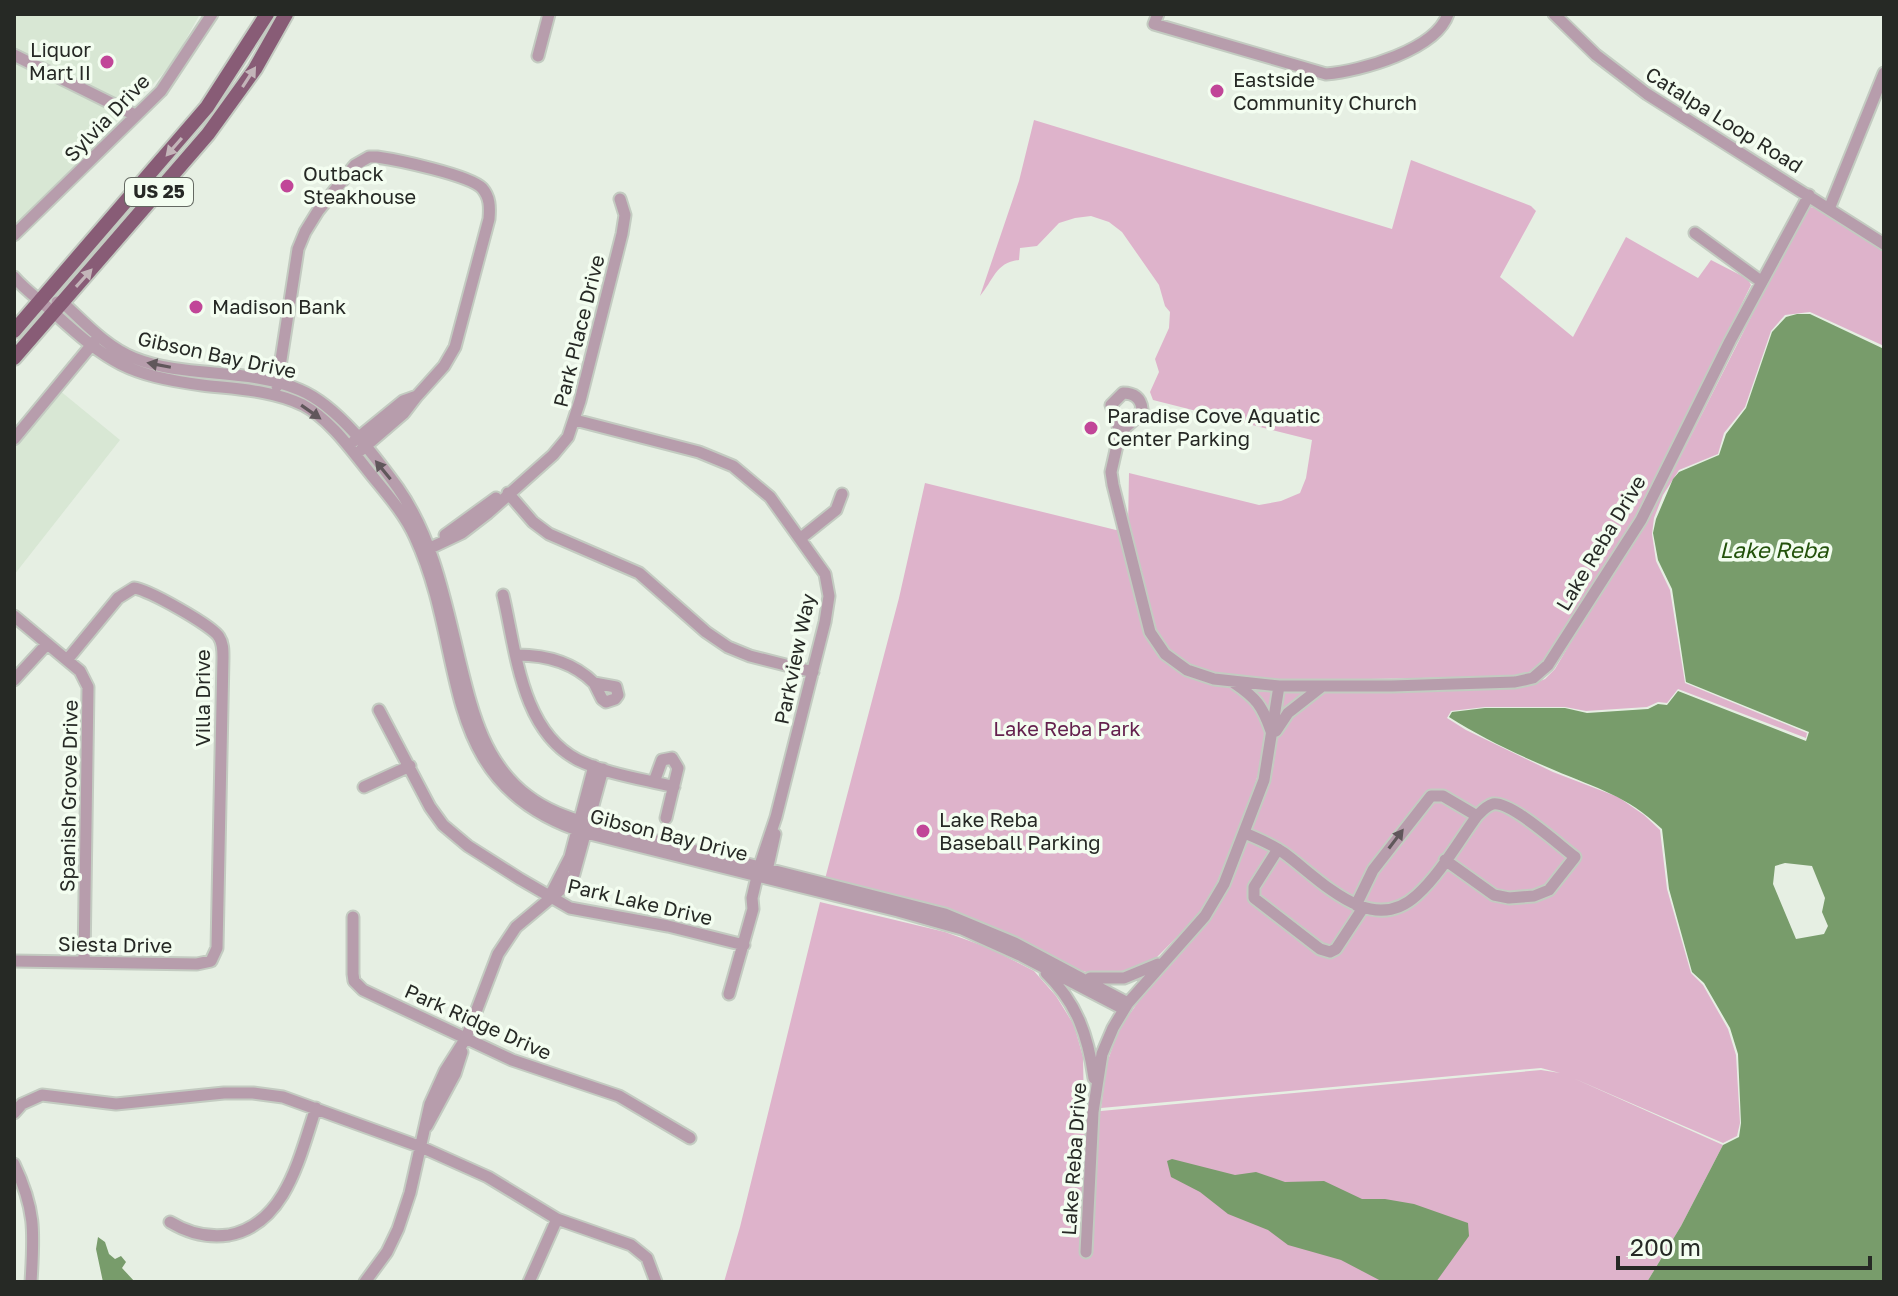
<svg xmlns="http://www.w3.org/2000/svg" width="1898" height="1296" font-family="'Golos Text',sans-serif">
<rect width="100%" height="100%" fill="#e6efe3"/>
<path fill="#d8e7d4" d="M14 14H200L175 59 160 77 14 227Z
M59 390 120 440 14 575V447Z"/>
<path fill="#deb3cb" d="M1034 120 1392 229 1411 160 1531 206 1536 211 1500 277 1573 337 1626 237 1698 278 1711 260 1748 279 1751 285 1639 512 1543 665 1533 673 1519 676 1273 681 1261 764 1253 791 1214 890 1197 917 1154 960 1120 974 1096 975 1076 969 975 920 825 879 899 598 925 483 1116 530 1128 528 1129 473 1259 505 1281 501 1300 493 1306 478 1312 440 1153 400 1150 392 1159 372 1155 359 1169 328 1170 312 1165 306 1159 285 1122 232 1109 222 1091 216 1075 218 1059 223 1037 246 1020 248 1019 260C996 262 993 281 980 296L1019 181Z
M1810 207 1816 208 1884 250V346L1810 312 1785 315 1771 331 1745 407 1724 433 1718 454 1679 470 1663 495 1654 518 1652 534 1656 561 1670 590 1685 683 1807 733 1806 738 1678 689 1667 703 1658 702 1647 707 1586 711 1565 707H1485L1451 711 1447 718 1466 730 1553 772 1618 797 1644 815 1660 830 1667 889 1691 973 1703 985 1728 1029 1736 1055 1740 1123 1737 1136 1723 1143 1573 1078 1723 1145 1681 1226 1647 1282H724L740 1227 820 902 945 932 989 948 1034 971 1056 996 1074 1025 1083 1057 1084 1110 1101 1111 1541 1070 1560 1073 1541 1068 1101 1108 1107 1063 1119 1029 1146 991 1210 919 1231 882 1273 768 1284 693 1526 687 1545 679 1555 669 1588 613 1651 515 1802 216Z"/>
<path fill="#789c6b" fill-rule="evenodd" d="M1797 314H1810L1884 349V1282H1647L1681 1226 1723 1145 1739 1137 1741 1123 1738 1054 1730 1028 1704 983 1692 972 1669 889 1662 829C1626 795 1598 789 1554 770 1518 755 1482 738 1449 717L1452 712 1485 708H1565L1587 713 1648 709 1658 704 1667 705 1678 691 1806 741 1809 732 1686 682 1672 589 1658 560 1653 533 1656 519 1673 479 1679 472 1719 455 1726 434 1746 408 1772 332 1786 317ZM1785 863 1812 866 1825 898 1822 912 1828 926 1824 934 1796 939 1773 884 1775 866Z
M1172 1159 1235 1175 1256 1172 1285 1182 1324 1181 1362 1199H1385L1414 1204 1468 1223 1469 1236 1436 1282H1383L1341 1260 1288 1245 1268 1230 1228 1214 1200 1192 1171 1177 1167 1161Z
M98 1237 105 1242 109 1254 115 1259 121 1256 126 1262 122 1268 135 1282H103L96 1249Z"/>
<g fill="none" stroke-linecap="round" stroke-linejoin="round">
<g stroke="#c3cbc1" stroke-width="15">
<path id="minor" d="M1158 14 1154 24 1326 74C1361 71 1436 50 1448 14
M1554 14 1596 55 1647 94 1884 244
M14 55 135 115
M538 56 549 14
M1829 209 1884 73
M1695 233 1762 282
M14 235 161 91 212 14
M14 277C25 290 41 301 54 313 109 363 128 375 202 385 235 389 273 390 303 405 333 421 356 457 378 483 392 500 406 517 415 537 470 656 432 784 586 833L898 911 962 929 1022 956 1124 1009
M57 302H62C84 322 106 347 134 358 186 379 248 367 300 390 338 406 374 455 398 488 433 538 445 600 459 658 472 710 483 762 528 796 546 810 567 817 589 824L945 914 1015 943 1128 1003
M277 386 298 249 305 232 318 211 355 165 369 157H377C398 160 469 175 482 188 490 197 490 207 489 219L455 347 444 366 417 396 403 401 354 441
M1123 393C1134 393 1141 398 1142 409L1136 418 1120 432 1111 405Z
M575 420 699 452 733 466 770 497 825 574 829 596 825 622 776 817 759 868 752 898 753 909 729 994
M1120 432 1111 472 1113 485 1150 632 1165 654 1187 670 1214 679 1279 686H1392L1515 682 1533 678 1548 665 1641 520 1730 341 1809 195
M14 439 94 342
M361 450 404 413 417 396
M508 493 533 522 549 534 639 573 706 632 728 647 750 656 813 672
M445 535 496 498
M801 538 836 510 842 494
M424 551 462 533 488 513 553 455 568 437 580 401 622 234 625 215 620 199
M503 595C516 650 521 731 578 760 607 774 643 779 674 787
M14 616 80 671 88 687 84 962
M517 655C547 655 573 662 594 683
M14 680 47 644
M594 683 616 687 618 695 615 699 606 702 602 699Z
M1234 683C1256 698 1262 705 1271 731
M379 710 430 807 443 825 468 846 520 879 570 908 668 926 744 945
M1276 731 1288 713 1320 688
M654 782 662 760 672 758 678 768 666 818
M364 787 410 766
M1245 833C1258 839 1272 844 1284 853 1320 879 1371 938 1417 895 1441 873 1458 842 1477 816 1482 811 1486 806 1493 804 1511 801 1559 845 1575 857L1549 890 1534 896 1509 898 1494 895 1445 860
M1278 849 1254 887V898L1320 949 1330 952 1336 949 1363 908
M766 875 775 834
M551 894 570 857 594 766
M1356 905 1373 870 1431 796H1443L1477 816
M353 917V974L354 981 363 990 512 1060 619 1096 690 1138
M14 961 197 964 211 961 217 948 223 657C223 650 223 643 219 637 213 626 147 589 134 588L118 598 67 660
M1046 973C1077 1003 1088 1036 1094 1078
M1090 978H1124L1158 964
M14 1113 22 1104 42 1095 116 1104 224 1093H253L283 1097 421 1147 488 1177 557 1219 631 1245 647 1258 656 1282
M427 1126 455 1074 462 1052
M14 1164C36 1210 34 1233 31 1282
M170 1222C188 1233 208 1238 229 1235 287 1224 300 1154 316 1108
M1086 1252 1093 1112 1102 1054 1113 1028 1128 1003 1205 916 1224 884 1264 780 1279 686
M365 1282 387 1252 398 1229 410 1193 430 1104 445 1071 466 1038 498 954 516 927 565 886 574 874 603 769
M529 1282 557 1219"/>
</g>
<g stroke="#c3cbc1" stroke-width="18">
<path id="major" d="M14 331 207 107 267 14
M14 358 208 134 255 69 286 14"/>
</g>
<use href="#minor" stroke="#b79dac" stroke-width="11"/>
<use href="#major" stroke="#885c76" stroke-width="14"/>
</g>
<defs><path id="oneway-solid" d="M-6-.8H1V-3.2L6.5 0L1 3.2V.8H-6Z" transform="scale(2)"/></defs>
<g fill="#c3b5b9">
<use href="#oneway-solid" transform="translate(249 77) rotate(-57)"/>
<use href="#oneway-solid" transform="translate(174 147) rotate(131)"/>
<use href="#oneway-solid" transform="translate(84 278) rotate(-48)"/>
</g>
<g fill="#60575b">
<use href="#oneway-solid" transform="translate(159 365) rotate(-169)"/>
<use href="#oneway-solid" transform="translate(311 412) rotate(35)"/>
<use href="#oneway-solid" transform="translate(383 470) rotate(-129)"/>
<use href="#oneway-solid" transform="translate(1396 839) rotate(-53)"/>
</g>
<g fill="#c14698" stroke="#f3fdf0" stroke-width="3">
<circle cx="107" cy="62" r="8"/>
<circle cx="1217" cy="91" r="8"/>
<circle cx="287" cy="186" r="8"/>
<circle cx="196" cy="307" r="8"/>
<circle cx="1091" cy="428" r="8"/>
<circle cx="923" cy="831" r="8"/>
</g>
<g text-anchor="middle" stroke-width="7" stroke-linejoin="round" paint-order="stroke">
<rect fill="#f3fdf0" stroke="#646962" stroke-width="2" x="125" y="178" width="68" height="28" rx="6"/>
<g font-size="18" font-weight="bold" fill="#262925">
<text x="159" y="198">US 25</text>
</g>
<g font-size="20" fill="#262925" stroke="#f3fdf0" text-anchor="start">
<text x="91" y="57" text-anchor="end">Liquor<tspan x="91" dy="23">Mart II</tspan></text>
<text x="1233" y="87">Eastside<tspan x="1233" dy="23">Community Church</tspan></text>
<text x="303" y="181">Outback<tspan x="303" dy="23">Steakhouse</tspan></text>
<text x="212" y="314">Madison Bank</text>
<text x="1107" y="423">Paradise Cove Aquatic<tspan x="1107" dy="23">Center Parking</tspan></text>
<text x="939" y="827">Lake Reba<tspan x="939" dy="23">Baseball Parking</tspan></text>
</g>
<g font-size="20" fill="#262925" stroke="#f3fdf0">
<text transform="translate(107 118) rotate(-46)" y="7">Sylvia Drive</text>
<text transform="translate(1724 120) rotate(32)" y="7">Catalpa Loop Road</text>
<text transform="translate(579 331) rotate(-76)" y="7">Park Place Drive</text>
<text transform="translate(217 355) rotate(12)" y="7">Gibson Bay Drive</text>
<text transform="translate(1601 543) rotate(-59)" y="7">Lake Reba Drive</text>
<text transform="translate(795 659) rotate(-78)" y="7">Parkview Way</text>
<text transform="translate(203 698) rotate(-90)" y="7">Villa Drive</text>
<text transform="translate(69 796) rotate(-89)" y="7">Spanish Grove Drive</text>
<text transform="translate(669 835) rotate(14)" y="7">Gibson Bay Drive</text>
<text transform="translate(640 902) rotate(13)" y="7">Park Lake Drive</text>
<text transform="translate(115 945) rotate(1)" y="7">Siesta Drive</text>
<text transform="translate(478 1022) rotate(24)" y="7">Park Ridge Drive</text>
<text transform="translate(1074 1159) rotate(-86)" y="7">Lake Reba Drive</text>
</g>
<g font-size="20" fill="#64214e" stroke="#f3fdf0">
<text x="1067" y="736">Lake Reba Park</text>
</g>
<g font-size="22" font-style="italic" fill="#23520b" stroke="#f3fdf0">
<text x="1774" y="558">Lake Reba</text>
</g>
</g>
<rect width="1898" height="1296" fill="none" stroke="#262925" stroke-width="32"/>
<path d="M1618 1256v12h252v-12" fill="none" stroke="#262925" stroke-width="4"/>
<text x="1630" y="1256" font-size="24" fill="#262925" stroke="#f3fdf0" stroke-width="6" paint-order="stroke">200 m</text>
</svg>
